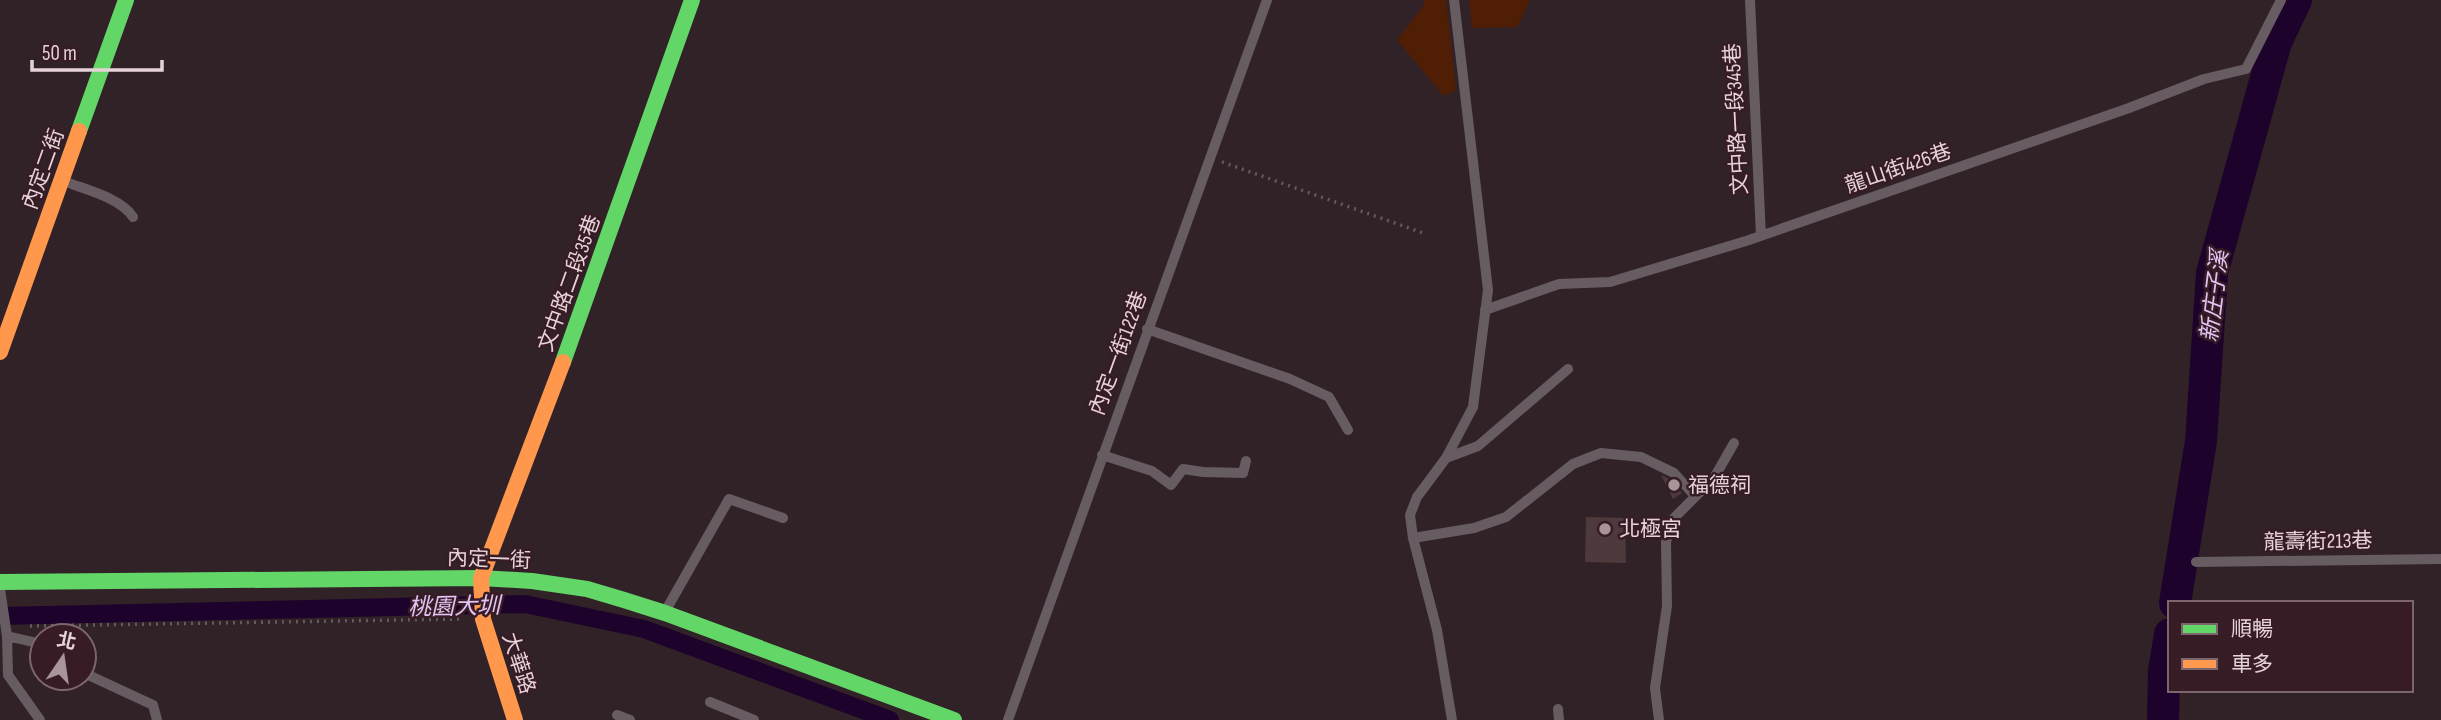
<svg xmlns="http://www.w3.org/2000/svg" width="2441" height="720" font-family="'Sofia Sans Condensed','Noto Sans TC',sans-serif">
<rect width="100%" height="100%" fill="#312227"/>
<path fill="#501e05" d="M1424 0H1446L1456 90 1444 96 1397 40 1424 5Z
M1469 0H1530L1517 27 1472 28Z"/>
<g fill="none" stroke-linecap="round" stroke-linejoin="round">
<path stroke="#1d032b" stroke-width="18" d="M0 616 525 604 644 629 890 720"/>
<path stroke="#1d032b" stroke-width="32" d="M2175 603 2201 441 2212 273 2276 42 2296 0
M2163 720 2164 671 2170 634"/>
</g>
<path fill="#4e3a3c" d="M1661 475 1669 479 1682 493 1673 499Z
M1586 517 1625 518 1626 563 1585 562Z"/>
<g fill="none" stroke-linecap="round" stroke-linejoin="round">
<path stroke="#645a5f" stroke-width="3.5" stroke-dasharray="2 5" stroke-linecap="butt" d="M1222 162 1426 234
M30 626 460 619"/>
<path stroke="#675c62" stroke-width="10" d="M1750 0 1761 236
M64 181C85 190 120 197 133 217
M1485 310 1559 284 1610 282 1746 241 2129 108 2204 79 2246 69 2281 0
M1147 329 1290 379 1329 397 1348 430
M1102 455 1152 471 1171 485 1183 469 1203 472 1243 473 1246 461
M1446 458 1478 446 1568 369
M1413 538 1474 528 1506 517 1573 464 1601 453 1641 457 1674 473 1694 495
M2196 562 2441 559
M0 589 7 636 33 642 42 648
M666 610 729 499 783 518
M7 636 8 675 40 720
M84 673 153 705 157 720
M710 702 754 720
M1558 709 1559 720
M617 715 630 720
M1008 720 1267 0
M1452 720 1437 630 1413 538 1410 515 1417 497 1446 458 1473 407 1488 290 1454 0
M1659 720 1655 688 1667 606 1666 542 1674 518 1714 478 1734 443"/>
<path stroke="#63d668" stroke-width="16" d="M79 131 126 0
M563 362 692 0
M0 582 481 578 532 581 587 589 624 600 665 613 954 720"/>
<path stroke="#ff974d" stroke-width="16" d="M0 352 79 131
M515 720 483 619 481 578 563 362"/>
</g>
<g fill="#a7959a" stroke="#371c25" stroke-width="2.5">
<circle cx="1674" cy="485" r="7"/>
<circle cx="1605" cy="529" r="7"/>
</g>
<g text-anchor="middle" stroke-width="5" stroke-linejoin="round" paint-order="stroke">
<g font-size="21" fill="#e6d3d8" stroke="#371c25">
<text transform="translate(1736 119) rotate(-93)" y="7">文中路一段345巷</text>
<text transform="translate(1898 168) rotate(-19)" y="7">龍山街426巷</text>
<text transform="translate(43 169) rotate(-70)" y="7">內定二街</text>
<text transform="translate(569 283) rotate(-70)" y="7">文中路二段35巷</text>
<text transform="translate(1118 353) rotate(-70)" y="7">內定一街122巷</text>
<text transform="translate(2318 541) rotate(-1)" y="7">龍壽街213巷</text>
<text transform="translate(489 559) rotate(2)" y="7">內定一街</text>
<text transform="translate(519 663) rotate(72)" y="7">大華路</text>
</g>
<g font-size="21" fill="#e6d3d8" stroke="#371c25" text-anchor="start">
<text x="1688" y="492">福德祠</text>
<text x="1619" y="536">北極宮</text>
</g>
<g font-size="23" font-style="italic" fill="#e1c3f4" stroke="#371c25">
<text transform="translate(2214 296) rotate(-83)" y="8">新庄子溪</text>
<text transform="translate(454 606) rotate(-1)" y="8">桃園大圳</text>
</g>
</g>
<rect x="2168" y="601" width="245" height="91" fill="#371c25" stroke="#7d656d" stroke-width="2"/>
<rect x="2182" y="624" width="35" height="10" fill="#63d668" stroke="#7d656d" stroke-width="2"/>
<text x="2231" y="636" font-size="21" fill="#e6d3d8">順暢</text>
<rect x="2182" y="659" width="35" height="10" fill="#ff974d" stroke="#7d656d" stroke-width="2"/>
<text x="2231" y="671" font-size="21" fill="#e6d3d8">車多</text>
<g transform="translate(63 657) rotate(13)"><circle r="33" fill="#371c25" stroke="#7d656d" stroke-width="2"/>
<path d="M0-5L12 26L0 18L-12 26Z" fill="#a7959a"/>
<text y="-10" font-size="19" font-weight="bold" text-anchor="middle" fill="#e6d3d8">北</text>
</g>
<path d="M32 60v10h130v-10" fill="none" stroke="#e6d3d8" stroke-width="3.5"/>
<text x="42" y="60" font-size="21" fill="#e6d3d8" stroke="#371c25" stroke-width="5" paint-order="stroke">50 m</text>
</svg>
